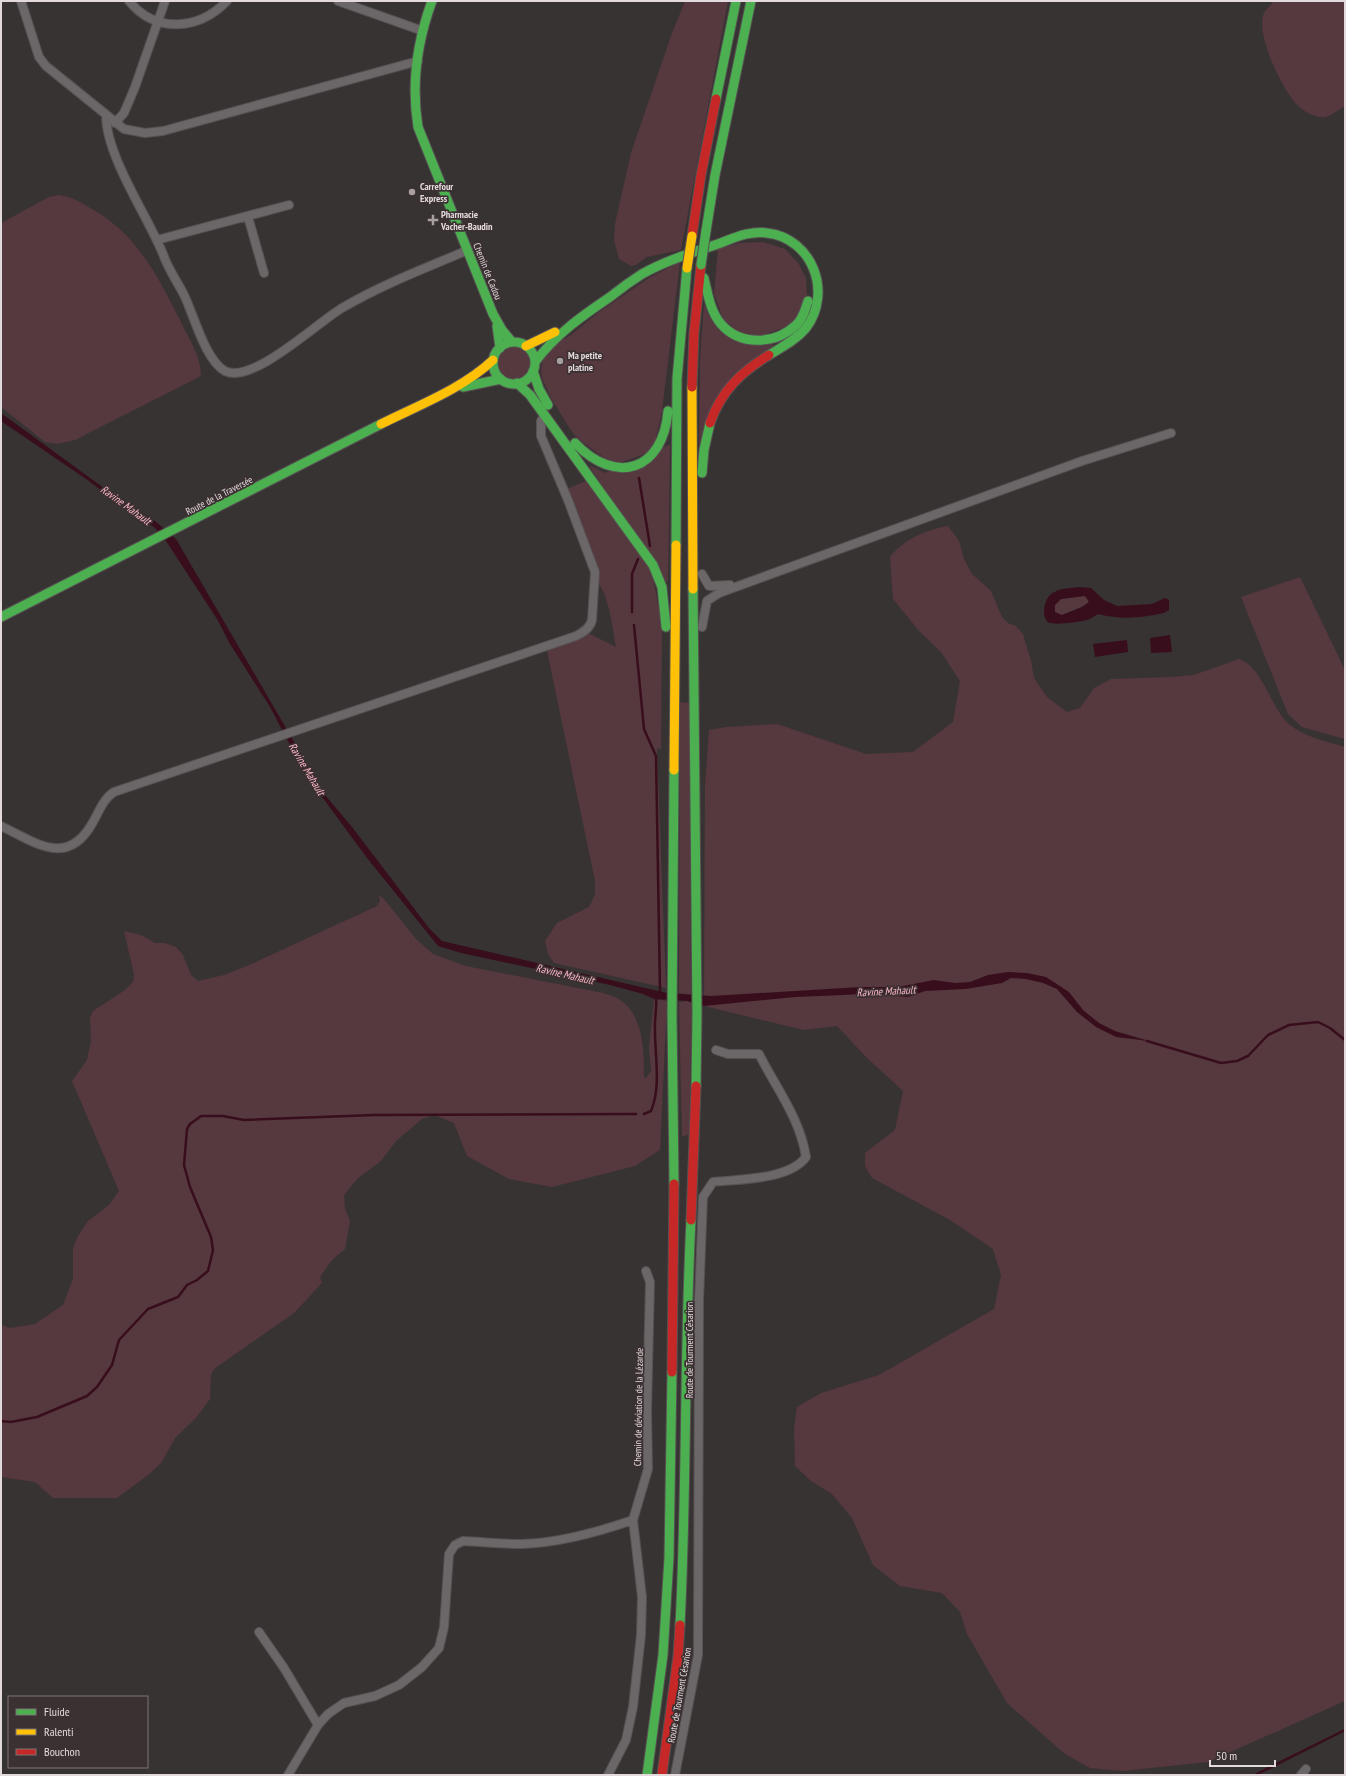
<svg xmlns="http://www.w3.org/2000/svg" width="1346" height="1776" font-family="'PT Sans Narrow',sans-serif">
<rect width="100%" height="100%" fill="#383333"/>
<path fill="#56383f" d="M685 1H728L681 250 647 257 636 265 631 266 619 259 614 240 615 224 631 153 671 36Z
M1274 1H1345V106C1340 109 1332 115 1326 117 1316 119 1303 111 1296 104 1282 88 1255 34 1264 13 1266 9 1271 5 1274 1Z
M59 195C72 197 81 202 92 209 138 235 158 277 181 322 189 339 201 357 201 376L75 440 57 444 45 442 1 407V223L49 197Z
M763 242 785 249 798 263 806 278 807 300 793 325 752 338 724 321 714 294 718 249 739 243Z
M680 262 662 411 653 451 614 465 577 438 570 429 551 398 542 378 541 369 544 356 553 345 571 335 599 312 649 278Z
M704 304 709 316 774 345 740 371 699 449 700 360Z
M498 363a16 16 0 1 1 32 0a16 16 0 1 1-32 0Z
M668 445H670L668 581 665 582 590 467 591 466 605 473Z
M588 480 651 567 662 626 661 749 657 748 666 988 554 963 548 954 545 941 557 923 589 907 595 895V881L546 646 581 634H590L616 647C613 631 609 595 598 583L567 489Z
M948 526 959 541 964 559 972 574 991 591 1002 617 1008 623 1016 626 1023 634 1031 661 1034 678 1047 697 1067 712 1080 708 1094 688 1111 679 1172 677 1194 675 1239 659C1263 667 1270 707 1289 724 1304 737 1326 741 1345 747V1701L1208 1762 1122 1771 1090 1768 1065 1754 1007 1703 967 1634 960 1612 942 1593 900 1586 873 1565 852 1518 832 1494 811 1481 795 1466 794 1429 797 1407 821 1393 879 1375 994 1309 1001 1275 993 1249 950 1220 872 1178 865 1166V1153L895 1130 903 1091 866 1057 837 1026 804 1030 704 1006 705 786 709 730 726 727 777 724 866 754 913 752 953 722 960 681 941 652 919 631 893 599 890 557C904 539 926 530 948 526Z
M1300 577 1345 670V739L1302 727 1288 714 1241 597Z
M1083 596 1088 597V604L1062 615 1057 614 1055 612V605L1061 599Z
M680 702 689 703 691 995 679 993Z
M379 895 384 899 416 939 433 954 466 966 603 993C608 995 616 996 620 1000 644 1016 644 1051 644 1077L646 1078 651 1071 649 1048 654 999 667 1001 660 1150 635 1166 552 1187 509 1179 467 1156 454 1123 434 1115 422 1119 396 1141 381 1161 358 1178 344 1195 345 1208 350 1221 345 1249 332 1260 320 1277 322 1283 294 1313 214 1369 211 1375 210 1399 196 1418 175 1438 162 1462 148 1475 117 1498H53L35 1482 1 1477V1325L10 1328 35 1324 63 1305 73 1279V1248L78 1236 88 1221 109 1205 119 1191 72 1081 87 1060 91 1041 90 1018 93 1011 125 990 133 982 134 974 124 931 141 935 155 943H165L176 947 183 955 191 975 198 981 224 975 247 966 377 906 380 901Z
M687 1001 692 1003 689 1134 682 1137 679 1002Z"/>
<path fill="#380e1c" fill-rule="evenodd" d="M1 413 119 499 155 521 176 539 325 795 352 827 429 928 442 941 667 993 711 996 860 987H898L934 980 955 983 970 982 988 975 1008 972 1027 973 1046 977 1069 992 1083 1010 1099 1023 1115 1031 1149 1041 1116 1037 1096 1027 1077 1012 1057 989 1043 983 1026 979 1011 978 1002 983 966 989 925 991 908 997 883 995 872 997 859 994 844 995 795 997 704 1006 687 1001 654 999 643 994 610 985 461 953 438 946 367 858 306 775 270 707 230 644 217 619 164 538 154 527 133 514 86 479 1 421Z
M1080 587 1091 588 1104 600 1117 606 1152 604 1165 598 1169 600V610L1164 613C1139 618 1122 620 1098 614 1094 616 1091 619 1087 620 1081 622 1056 625 1050 623 1046 622 1045 618 1044 614 1044 589 1060 589 1080 587ZM1085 596 1089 602 1082 607 1062 615 1055 612V605L1061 599Z
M1170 635 1172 652 1151 653 1150 638Z
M1127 640 1128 652 1095 657 1093 644Z"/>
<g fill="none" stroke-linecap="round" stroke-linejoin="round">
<path stroke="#380e1c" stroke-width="2.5" d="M639 478 650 546
M632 612V574L638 559
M634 625 644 729 656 756 660 991
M1147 1041 1221 1063 1237 1061 1248 1056 1268 1035 1289 1025 1318 1022 1330 1028 1345 1040
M644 1114 651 1111C662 1085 654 1053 655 1024 655 1015 657 1007 656 996
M1 1421 11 1422 37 1417 87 1396 97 1387 112 1365 119 1340 148 1309 178 1297 187 1285 197 1280 208 1271 213 1250 211 1237 190 1187 184 1165 187 1129 190 1124 201 1116H223L244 1120 374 1115 636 1114
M1255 1775 1345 1730"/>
<g stroke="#565152" stroke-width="10">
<path id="street" d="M21 1 39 57 46 66 124 129 145 133 163 131 418 61
M129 1C156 34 199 30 227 1
M338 1 423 31
M106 115C106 156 147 215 163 254 168 269 177 281 184 295 194 315 205 360 225 371 252 385 318 322 342 308 381 285 426 268 468 250
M115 123 124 113 135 87 165 1
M248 217 264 273
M157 240 289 205
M702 574 709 586 730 585
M702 627 707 601 719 593 1082 461 1171 433
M1 826C36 843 68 868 93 822 99 812 103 799 114 792L576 636C584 632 590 628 592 620L595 572 568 500 541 436V421L545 415
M259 1632 284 1668 318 1725
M288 1775 318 1725 328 1714 344 1703 375 1696 399 1685 422 1667 439 1648 444 1627 449 1554 455 1545 463 1541C483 1542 502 1544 522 1544 559 1543 598 1532 633 1520
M608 1775 626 1740 633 1707 641 1635 642 1597 633 1520 648 1469 647 1410 650 1282 646 1271
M675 1775 698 1655 699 1300 703 1197 713 1182C740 1179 789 1180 806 1157 800 1118 776 1088 759 1054H728L716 1050
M1301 1775 1306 1769"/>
</g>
<g stroke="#565152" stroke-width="11">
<path id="fast" d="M432 1C417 42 411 84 418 127L493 314 502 330 512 342
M716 99 736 1
M706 231 715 175 751 1
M704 278C708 294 710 311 721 324 740 346 775 345 796 325 803 319 805 310 808 301
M497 326 500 348
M493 363a21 21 0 1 1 42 0a21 21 0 1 1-42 0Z
M535 362C556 334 582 316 610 297 620 289 631 281 642 274 665 261 691 253 715 245 732 239 749 230 767 233 812 238 833 292 806 328 796 340 782 347 769 355
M533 371 539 389 548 405
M517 383 530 395 653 565 662 587 666 627
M463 387 501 379
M575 443C616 486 663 471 668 411
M702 473 704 450 710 423
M676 545 677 379 687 268
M693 589 697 1014 696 1086
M1 617 381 424
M674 770 672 1015 674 1184
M680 1625C687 1490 684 1355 691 1220
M647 1775 663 1655 669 1558 672 1372"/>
</g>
<g stroke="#565152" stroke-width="11">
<path id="slow" d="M526 346 555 332
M692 387 693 589
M381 424C419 405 462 389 493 360
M674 770 676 545"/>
</g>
<g stroke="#565152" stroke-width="11">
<path id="jam" d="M692 236 701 175 716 99
M692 387 694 333 701 265
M710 423C721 391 741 372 769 355
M691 1220 696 1086
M672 1372 674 1184
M662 1775 678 1656 680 1625"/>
</g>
<use href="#street" stroke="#6b6667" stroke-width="8"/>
<use href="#fast" stroke="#4caf50" stroke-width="9"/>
<use href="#slow" stroke="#ffc107" stroke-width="9"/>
<use href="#jam" stroke="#c62828" stroke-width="9"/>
<g stroke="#565152" stroke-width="11" stroke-linecap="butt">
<path id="fast-bridge" d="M701 265 706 231"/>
</g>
<g stroke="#565152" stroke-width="11" stroke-linecap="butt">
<path id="slow-bridge" d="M687 268 692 236"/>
</g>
<use href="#fast-bridge" stroke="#4caf50" stroke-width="9"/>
<use href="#slow-bridge" stroke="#ffc107" stroke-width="9"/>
</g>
<g fill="#a6a0a1" stroke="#3b3032" stroke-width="1.5">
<circle cx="412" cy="192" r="4"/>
<path d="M431 214h4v4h4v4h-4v4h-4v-4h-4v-4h4z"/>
<circle cx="560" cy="361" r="4"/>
</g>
<g text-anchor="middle" stroke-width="3.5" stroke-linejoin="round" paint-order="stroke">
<g font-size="10" font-weight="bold" fill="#e2dadc" stroke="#3b3032" text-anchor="start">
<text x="420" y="190">Carrefour<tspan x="420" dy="12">Express</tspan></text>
<text x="441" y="218">Pharmacie<tspan x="441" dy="12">Vacher-Baudin</tspan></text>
<text x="568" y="359">Ma petite<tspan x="568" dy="12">platine</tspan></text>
</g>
<g font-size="10" fill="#e2dadc" stroke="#3b3032">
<text transform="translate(488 271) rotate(68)" y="4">Chemin de Cadou</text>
<text transform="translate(219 495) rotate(-27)" y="4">Route de la Traversée</text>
<text transform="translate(689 1350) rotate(-90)" y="4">Route de Tourment Césarion</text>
<text transform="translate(638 1407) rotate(-89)" y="4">Chemin de déviation de la Lézarde</text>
<text transform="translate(679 1695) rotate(-80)" y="4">Route de Tourment Césarion</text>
</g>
<g font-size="11" font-style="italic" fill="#fbb6c6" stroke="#3b3032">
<text transform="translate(126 505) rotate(36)" y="4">Ravine Mahault</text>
<text transform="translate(307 769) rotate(59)" y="4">Ravine Mahault</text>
<text transform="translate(565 974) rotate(13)" y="4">Ravine Mahault</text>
<text transform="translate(886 991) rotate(-3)" y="4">Ravine Mahault</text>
</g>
</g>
<rect width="1346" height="1776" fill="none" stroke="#e2dadc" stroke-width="4"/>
<rect x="8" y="1696" width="140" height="72" fill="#3b3032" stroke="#7e7476"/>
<rect x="16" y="1709" width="20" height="6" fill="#4caf50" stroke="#7e7476"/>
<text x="44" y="1716" font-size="12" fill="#e2dadc">Fluide</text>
<rect x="16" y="1729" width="20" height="6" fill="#ffc107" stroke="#7e7476"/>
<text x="44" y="1736" font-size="12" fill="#e2dadc">Ralenti</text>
<rect x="16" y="1749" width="20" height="6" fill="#c62828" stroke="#7e7476"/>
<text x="44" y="1756" font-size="12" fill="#e2dadc">Bouchon</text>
<path d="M1210 1760v6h65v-6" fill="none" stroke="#e2dadc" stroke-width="2"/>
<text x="1216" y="1760" font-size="12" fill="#e2dadc" stroke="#3b3032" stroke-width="3" paint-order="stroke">50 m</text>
</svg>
